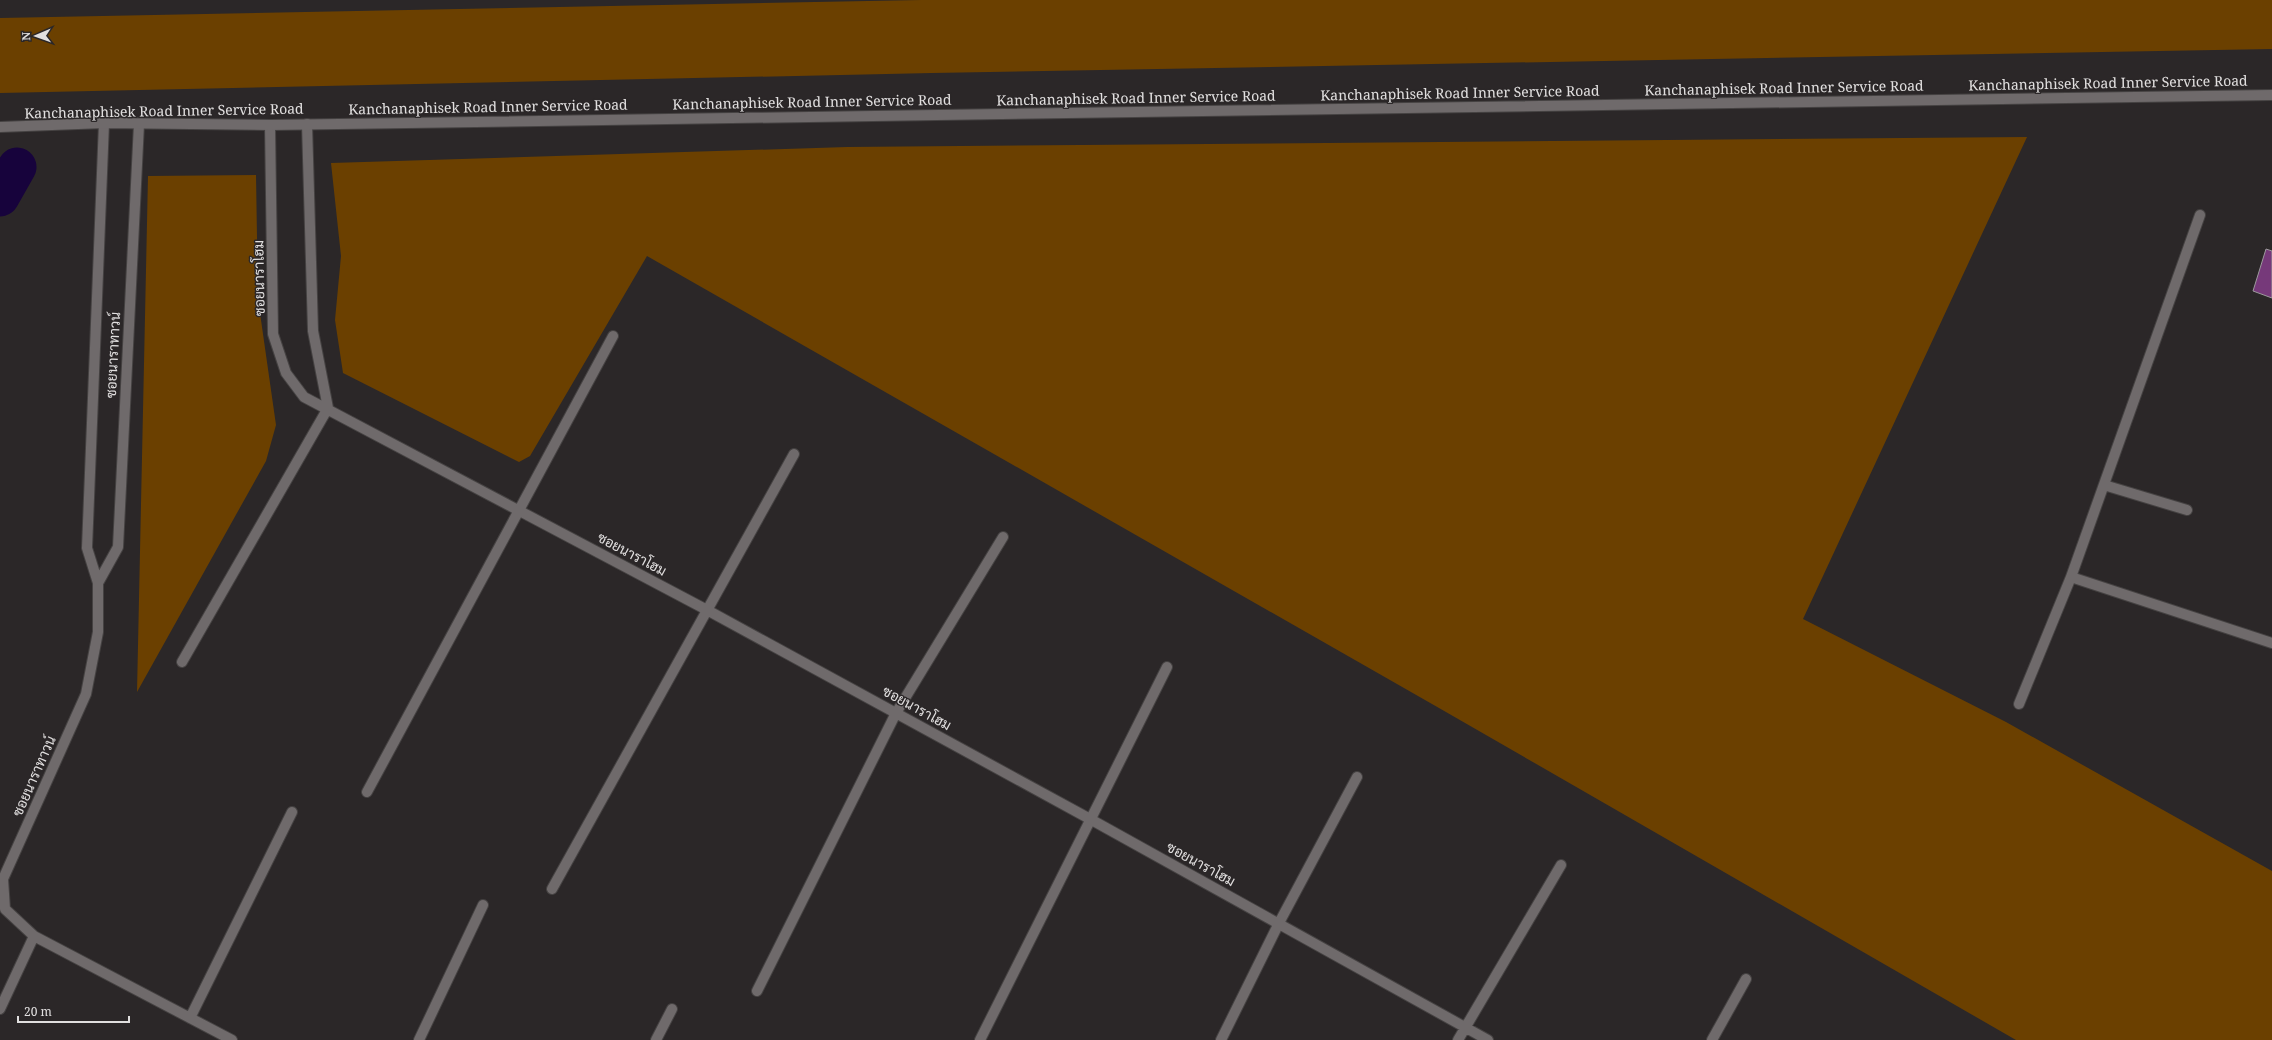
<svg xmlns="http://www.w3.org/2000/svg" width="2272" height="1040" font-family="'Noto Serif',Sarabun,serif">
<rect width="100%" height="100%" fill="#2b2728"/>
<path fill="#6b4000" d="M921 0H2272V49L932 73 0 93V18Z
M2027 137 1803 619 2006 722 2272 871V1040H2016L1439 708 647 256 530 456 519 462 343 373 335 320 341 256 331 163 847 147Z
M256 175 258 299 276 425 266 461 137 692 148 176Z"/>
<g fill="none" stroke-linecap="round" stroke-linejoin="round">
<path stroke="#17033c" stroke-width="39" d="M0 197 17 167"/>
</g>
<path fill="#76397a" stroke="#9d9a9d" d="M2266 249 2272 251V298L2253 291Z"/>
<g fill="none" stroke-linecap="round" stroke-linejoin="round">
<g stroke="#454242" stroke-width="12">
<path id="street" d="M104 123 87 548 98 583V632L86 694 3 879 5 909 34 936 232 1040
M307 124 313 331 328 408
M270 125 273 334 286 373 304 397 707 610 1090 819 1488 1040
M2104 485 2187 510
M2071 577 2272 643
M98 583 118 547 139 124
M182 662 328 408
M2019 704 2071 577 2200 215
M367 792 613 336
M552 889 794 454
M757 991 896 713 1003 537
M0 1009 34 936
M190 1018 292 812
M419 1040 483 905
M656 1040 672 1009
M980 1040 1167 667
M1221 1040 1279 923 1357 777
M1458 1040 1561 865
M1712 1040 1746 979"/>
</g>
<g stroke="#454242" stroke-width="12">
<path id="secondary" d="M0 127 104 123 270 125 2272 95"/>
</g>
<use href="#street" stroke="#6f6a6b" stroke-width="10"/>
<use href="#secondary" stroke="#6f6a6b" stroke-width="10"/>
</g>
<g text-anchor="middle" stroke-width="3" stroke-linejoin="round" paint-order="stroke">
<g font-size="14" fill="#e1dfdf" stroke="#2b2728">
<text transform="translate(2108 83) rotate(-1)" y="5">Kanchanaphisek Road Inner Service Road</text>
<text transform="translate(1784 88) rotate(-1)" y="5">Kanchanaphisek Road Inner Service Road</text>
<text transform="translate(1460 93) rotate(-1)" y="5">Kanchanaphisek Road Inner Service Road</text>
<text transform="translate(1136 98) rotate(-1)" y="5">Kanchanaphisek Road Inner Service Road</text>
<text transform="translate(812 102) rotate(-1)" y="5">Kanchanaphisek Road Inner Service Road</text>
<text transform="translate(488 107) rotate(-1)" y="5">Kanchanaphisek Road Inner Service Road</text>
<text transform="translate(164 111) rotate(-1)" y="5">Kanchanaphisek Road Inner Service Road</text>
<text transform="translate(259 278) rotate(-91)" y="5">ซอยนาราโฮม</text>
<text transform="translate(113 355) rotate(-87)" y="5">ซอยนาราทาวน์</text>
<text transform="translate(632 554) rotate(28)" y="5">ซอยนาราโฮม</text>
<text transform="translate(917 708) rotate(29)" y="5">ซอยนาราโฮม</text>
<text transform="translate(34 776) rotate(-66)" y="5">ซอยนาราทาวน์</text>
<text transform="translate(1201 864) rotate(29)" y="5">ซอยนาราโฮม</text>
</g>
</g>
<g transform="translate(36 36) rotate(268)" stroke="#2b2728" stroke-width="3" paint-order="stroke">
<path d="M0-3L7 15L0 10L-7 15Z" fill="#e1dfdf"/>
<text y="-6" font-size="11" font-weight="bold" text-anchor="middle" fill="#e1dfdf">N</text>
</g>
<path d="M18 1016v6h111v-6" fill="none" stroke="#e1dfdf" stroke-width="2"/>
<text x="24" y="1016" font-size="12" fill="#e1dfdf" stroke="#2b2728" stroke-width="3" paint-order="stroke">20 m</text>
</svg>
